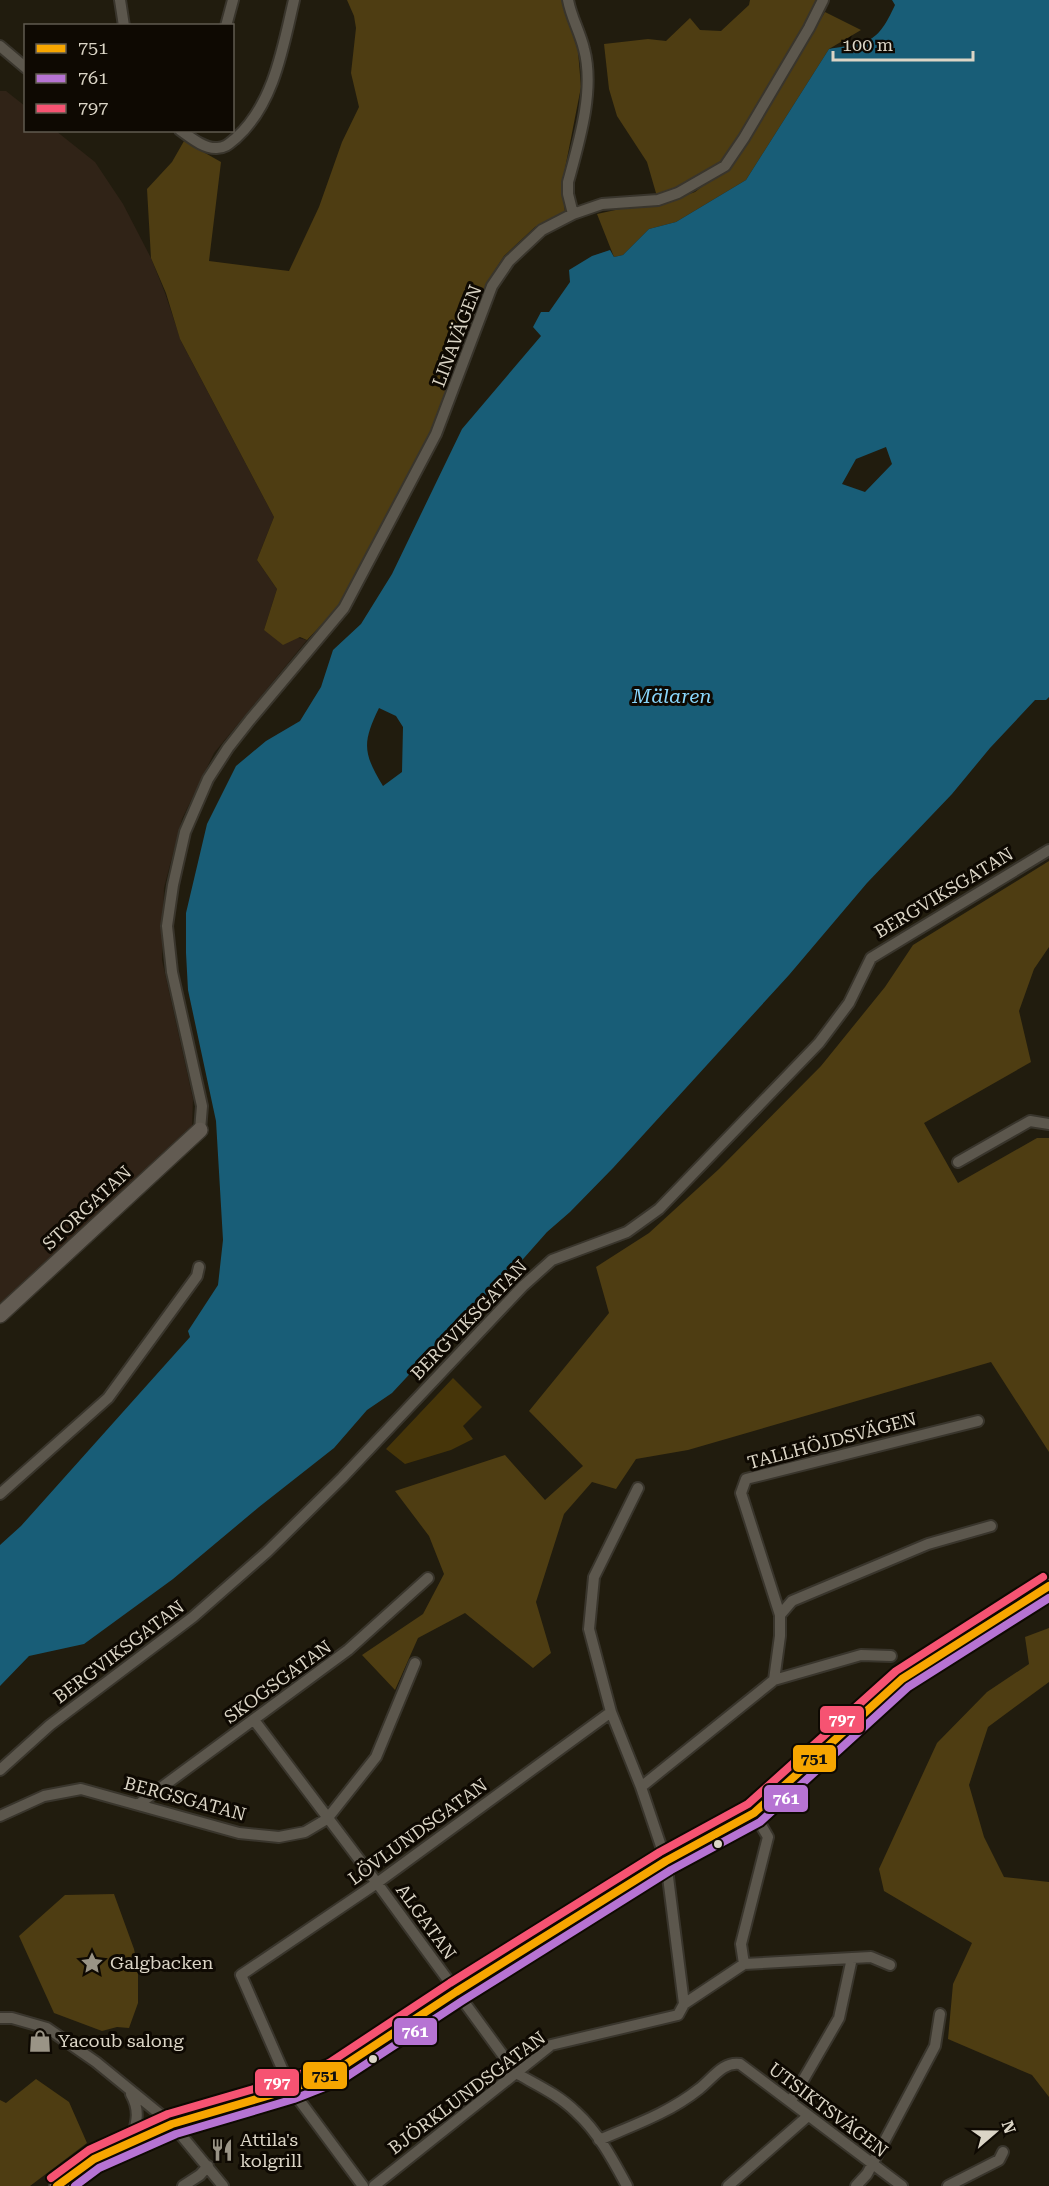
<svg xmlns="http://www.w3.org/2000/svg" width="1049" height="2186" font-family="'Roboto Serif',serif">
<rect width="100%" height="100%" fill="#211c0e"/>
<path fill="#302317" d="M0 91H6L25 106 26 130 56 131 95 162 123 204 151 258 165 293 181 341 274 517 257 560 277 589 264 630 307 640 214 753 182 819 164 888 162 960 193 1099 192 1130 0 1303Z"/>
<path fill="#463509" d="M453 1378 482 1407 463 1426 473 1439 451 1450 405 1464 386 1449Z"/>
<path fill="#4e3d12" d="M347 0H562L578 51 581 87 562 184 565 212 535 227 504 256 486 284 460 350 439 416 341 604 307 640 300 637 283 645 264 630 277 589 257 560 274 517 180 339 166 293 151 258 147 189 172 162 184 141 221 162 209 261 289 271 319 207 342 142 359 107 351 73 356 28 354 16Z
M750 0H823L725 166 658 200 647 162 617 116 609 89 604 44 648 39 666 41 690 18 700 30 721 31 749 5Z
M825 12 861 30 829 49 746 180 676 222 649 229 623 255 614 257 597 214 629 207 659 205 695 192 735 160Z
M1049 861V947L1034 969 1019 1011 1031 1062 924 1123 958 1183 1037 1138H1049V1452L991 1362 688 1450 636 1459 616 1489 592 1482 564 1514 536 1602 551 1653 533 1668 465 1613 418 1638 395 1690 362 1655 423 1614 444 1574 429 1536 395 1491 505 1455 545 1500 583 1466 529 1411 609 1313 596 1267 649 1233 719 1169 821 1066 885 987 913 945Z
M1049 1628V1682L988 1727 969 1785 984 1837 1004 1877 1049 1882V2097L1032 2075 948 2039 953 1984 972 1943 884 1891 879 1869 937 1743 987 1692 1029 1664 1025 1637Z
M114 1894 134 1949 138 1969V2003L129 2028 117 2027 102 2031 54 2013 19 1936 65 1895Z
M36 2079 69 2102 87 2143 30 2186H0V2100L6 2103Z"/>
<path fill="#185d77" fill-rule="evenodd" d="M892 0H1049V697L1046 700H1035L990 748 952 794 867 883 789 975 613 1168 570 1212 547 1232 501 1284 472 1307 392 1393 367 1410 334 1448 259 1507 173 1579 84 1644 29 1656 0 1686V1545L21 1526 190 1337 188 1331 218 1285 223 1240 216 1121 188 990 186 953V913L207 824 236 766 266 741 300 721 321 687 333 650 361 624 392 574 462 429 541 336 533 327 541 312H549L570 282 569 270 592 256 610 250 614 257 623 255 649 229 676 222 746 180 829 49C870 42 877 44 895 5ZM886 447 892 464 865 492 842 484 856 459ZM379 708 396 716 403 727 402 772 383 786C363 753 362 743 379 708Z"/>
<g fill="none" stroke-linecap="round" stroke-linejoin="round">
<g stroke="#39352c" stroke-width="14">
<path id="street" d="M120 0 124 26
M568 0C571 17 580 32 584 49 595 90 579 142 568 182V194L573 214
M226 26 233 0
M0 46 26 68
M180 130C190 137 204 149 217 148 226 148 230 143 236 138 274 104 283 47 294 0
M200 1130 202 1106 172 972 167 926 173 885 185 832 208 779 228 748 250 720 344 608 436 434 492 286 509 261 542 230 573 214 602 204 658 200 678 193 725 166 744 138 809 28 823 0
M958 1162 1030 1121 1049 1124
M638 1488 594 1577 589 1629 611 1712 641 1787 666 1861 684 2004
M0 1494 108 1398 197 1276 199 1267
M780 1615 792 1601 928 1544 991 1526
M774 1680 861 1655 891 1656
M254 1720 377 1883 516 2073C537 2085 559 2095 576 2112 598 2132 613 2160 627 2186
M0 1770 50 1725 193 1617 267 1552 342 1478 523 1286 552 1260 627 1232 659 1209 819 1043 849 1003 871 958 1049 850
M641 1787 774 1680 780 1636V1615L741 1493 746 1479 978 1421
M139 1804 348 1650 428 1578
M0 1816 44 1796 81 1789 239 1833 279 1837 305 1832 327 1819 376 1757 415 1663
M744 1964 741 1944 768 1837 754 1813
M0 2018H12L47 2028 96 2062 172 2124 223 2186
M131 2094C141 2112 136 2124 131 2143
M791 2101 839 2018 852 1958 871 1957 890 1965
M599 2140C634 2125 669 2113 699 2089 712 2079 723 2061 740 2064L902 2186
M183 2186 200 2175 208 2166
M363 2186 291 2089 241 1975 377 1883 611 1712
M374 2186 551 2045 678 2015 684 2004 744 1964 852 1958
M728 2186 808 2116
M856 2186 867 2174 935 2046 940 2014
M948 2186 999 2160 1003 2152"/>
</g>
<g stroke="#39352c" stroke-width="18">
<path id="secondary" d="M0 1315 200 1130
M57 2186 94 2159 172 2124 291 2089 334 2072 456 1992 666 1861 754 1813 902 1679 1049 1586"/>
</g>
<use href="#street" stroke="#5c574d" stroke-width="10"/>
<use href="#secondary" stroke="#625b52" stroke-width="15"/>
<g stroke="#0e0902" stroke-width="12">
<path id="bus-1" d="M57 2186 94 2159 172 2124 291 2089 334 2072 456 1992 666 1861 754 1813 902 1679 1049 1586"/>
</g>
<g stroke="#0e0902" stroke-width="12">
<path id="bus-2" d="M75 2186 99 2168 176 2134 294 2099 340 2081 462 2001 671 1870 760 1822 908 1687 1049 1598"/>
</g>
<g stroke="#0e0902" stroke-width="12">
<path id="bus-3" d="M51 2178 89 2150 168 2114 288 2079 329 2063 450 1983 660 1852 748 1804 896 1671 1043 1577"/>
</g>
<use href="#bus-1" stroke="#f7a600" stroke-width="8"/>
<use href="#bus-2" stroke="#b673d3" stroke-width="8"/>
<use href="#bus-3" stroke="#f65372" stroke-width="8"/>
</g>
<defs>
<g id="sight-bare" transform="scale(1.8)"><path d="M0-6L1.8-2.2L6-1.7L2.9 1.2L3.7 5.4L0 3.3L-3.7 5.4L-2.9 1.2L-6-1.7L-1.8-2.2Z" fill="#9a9486" stroke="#0e0902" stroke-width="2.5" paint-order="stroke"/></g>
<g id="shop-bare" transform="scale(1.8)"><path d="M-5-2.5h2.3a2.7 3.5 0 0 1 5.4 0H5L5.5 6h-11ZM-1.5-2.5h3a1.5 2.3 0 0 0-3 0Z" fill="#9a9486" stroke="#0e0902" stroke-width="2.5" paint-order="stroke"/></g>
<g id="restaurant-bare" transform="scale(1.8)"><path d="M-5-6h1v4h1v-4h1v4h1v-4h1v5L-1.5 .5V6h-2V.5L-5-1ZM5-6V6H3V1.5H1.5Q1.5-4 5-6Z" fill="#9a9486" stroke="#0e0902" stroke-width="2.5" paint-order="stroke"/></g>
</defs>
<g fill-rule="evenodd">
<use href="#sight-bare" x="92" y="1963"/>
<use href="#shop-bare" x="40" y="2041"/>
<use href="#restaurant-bare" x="222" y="2150"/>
</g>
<g fill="#dbd5c6" stroke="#0e0902" stroke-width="2">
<circle cx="718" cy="1844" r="5"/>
<circle cx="373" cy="2059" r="5"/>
</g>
<g text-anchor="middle" stroke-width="6" stroke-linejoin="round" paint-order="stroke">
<g font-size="18" fill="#dbd5c6" stroke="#0e0902">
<text transform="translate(457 336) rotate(-69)" y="6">LINAVÄGEN</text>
<text transform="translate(944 893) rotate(-31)" y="6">BERGVIKSGATAN</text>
<text transform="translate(87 1208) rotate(-43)" y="6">STORGATAN</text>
<text transform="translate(469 1320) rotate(-46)" y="6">BERGVIKSGATAN</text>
<text transform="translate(832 1441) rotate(-15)" y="6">TALLHÖJDSVÄGEN</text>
<text transform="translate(119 1652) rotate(-37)" y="6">BERGVIKSGATAN</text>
<text transform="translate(278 1682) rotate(-36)" y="6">SKOGSGATAN</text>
<text transform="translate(185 1799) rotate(15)" y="6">BERGSGATAN</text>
<text transform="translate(418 1832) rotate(-36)" y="6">LÖVLUNDSGATAN</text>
<text transform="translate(426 1922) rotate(54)" y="6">ALGATAN</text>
<text transform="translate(467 2093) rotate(-37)" y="6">BJÖRKLUNDSGATAN</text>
<text transform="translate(828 2110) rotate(37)" y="6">UTSIKTSVÄGEN</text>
</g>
<g font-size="18" fill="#dbd5c6" stroke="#0e0902" text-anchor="start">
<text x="110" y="1969">Galgbacken</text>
<text x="58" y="2047">Yacoub salong</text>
<text x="240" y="2146">Attila's<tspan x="240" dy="21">kolgrill</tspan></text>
</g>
<g font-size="20" font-style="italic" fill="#89d6fb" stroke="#0e0902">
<text x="672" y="703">Mälaren</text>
</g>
</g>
<g stroke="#0e0902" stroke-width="2">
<rect x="819" y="1705" width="46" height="29" rx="6" fill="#f65372"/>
<rect x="792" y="1744" width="45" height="29" rx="6" fill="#f7a600"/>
<rect x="763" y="1784" width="46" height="29" rx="6" fill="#b673d3"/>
<rect x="393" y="2017" width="45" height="29" rx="6" fill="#b673d3"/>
<rect x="302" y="2061" width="46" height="29" rx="6" fill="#f7a600"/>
<rect x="254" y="2068" width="46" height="29" rx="6" fill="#f65372"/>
</g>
<g font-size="16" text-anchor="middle" font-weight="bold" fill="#fff">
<text x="842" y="1725">797</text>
<text x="786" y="1804">761</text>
<text x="415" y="2037">761</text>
<text x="277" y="2088">797</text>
</g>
<g font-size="16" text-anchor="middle" font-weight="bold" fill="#111">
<text x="814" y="1764">751</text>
<text x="325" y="2081">751</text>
</g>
<rect x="24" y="24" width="210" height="108" fill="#0e0902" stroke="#605b50" stroke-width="1.5"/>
<rect x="36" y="44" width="30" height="9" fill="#f7a600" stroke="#605b50" stroke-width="1.5"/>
<text x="78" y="54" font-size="18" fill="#dbd5c6">751</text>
<rect x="36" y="74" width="30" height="9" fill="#b673d3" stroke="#605b50" stroke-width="1.5"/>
<text x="78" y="84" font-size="18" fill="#dbd5c6">761</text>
<rect x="36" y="104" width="30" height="9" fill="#f65372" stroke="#605b50" stroke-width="1.5"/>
<text x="78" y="114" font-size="18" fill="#dbd5c6">797</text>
<g transform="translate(995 2132) rotate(70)" stroke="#0e0902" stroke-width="4.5" paint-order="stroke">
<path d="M0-4.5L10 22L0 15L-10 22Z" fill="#dbd5c6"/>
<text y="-9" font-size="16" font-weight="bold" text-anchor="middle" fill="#dbd5c6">N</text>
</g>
<path d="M833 51v9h140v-9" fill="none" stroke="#dbd5c6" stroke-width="3"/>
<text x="842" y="51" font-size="18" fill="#dbd5c6" stroke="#0e0902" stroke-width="4.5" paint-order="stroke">100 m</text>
</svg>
